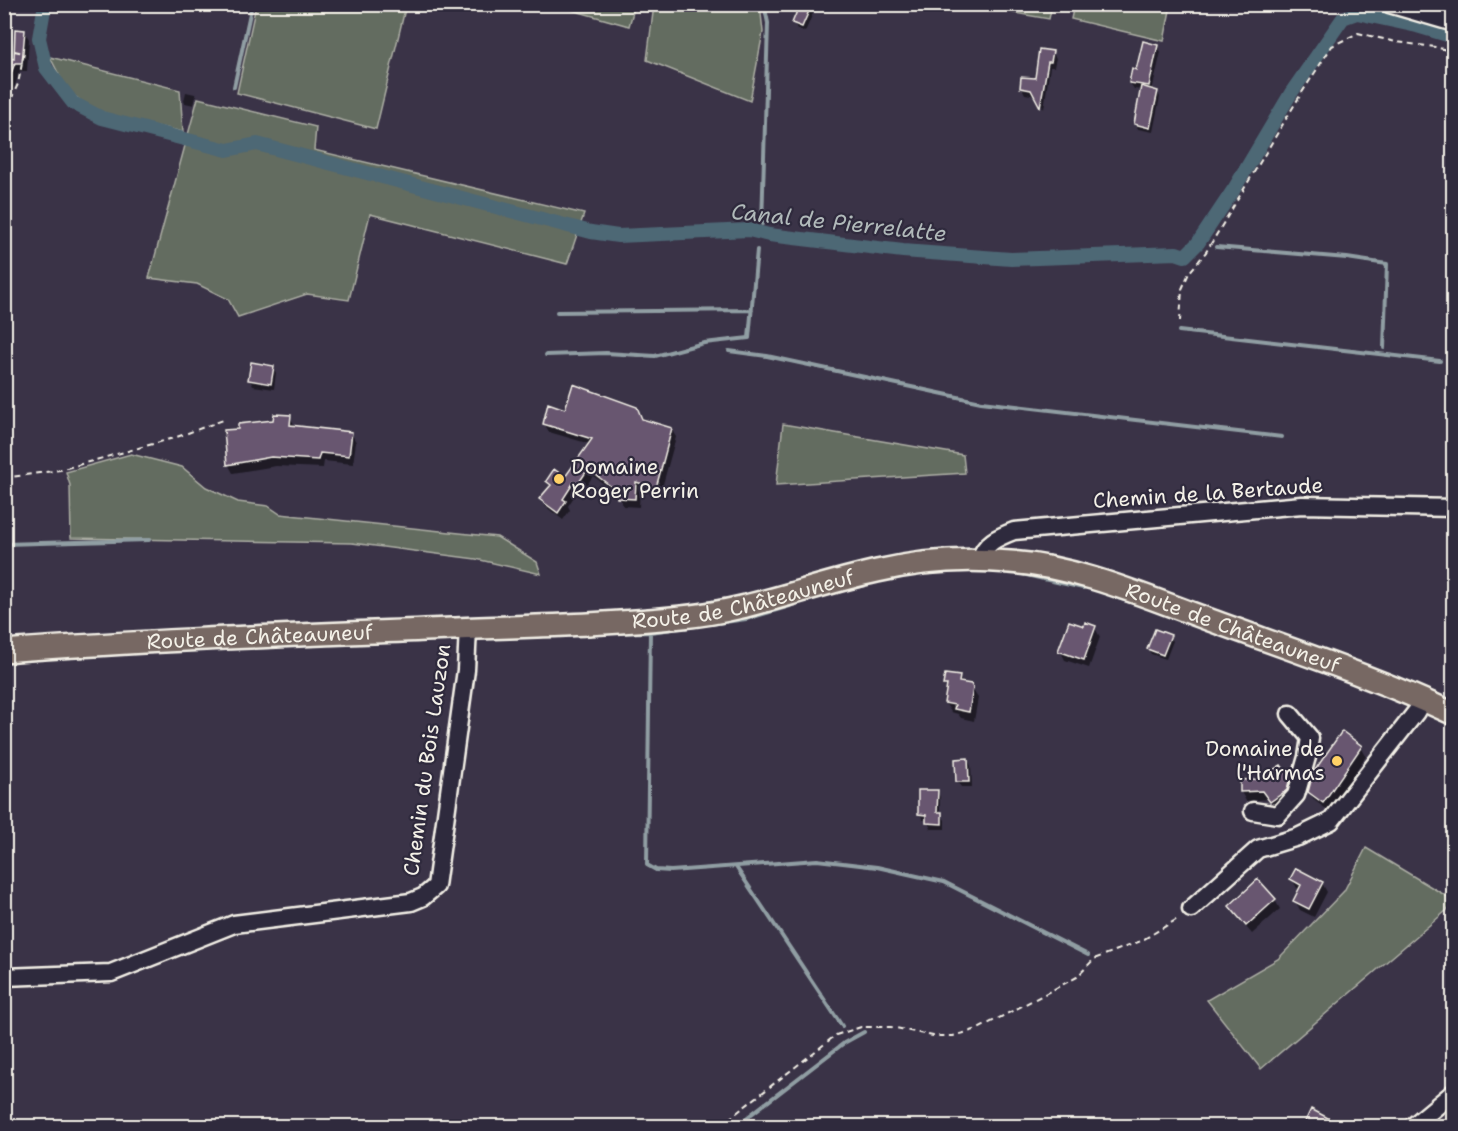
<svg xmlns="http://www.w3.org/2000/svg" width="1458" height="1131" font-family="'Shantell Sans',sans-serif">
<rect width="100%" height="100%" fill="#3a3347"/>
<filter id="ink" filterUnits="userSpaceOnUse"><feTurbulence type="fractalNoise" baseFrequency=".0167" numOctaves="2"/><feDisplacementMap in="SourceGraphic" scale="12" xChannelSelector="R" yChannelSelector="G"/><feConvolveMatrix kernelMatrix="1 2 1 2 8 2 1 2 1" color-interpolation-filters="sRGB"/></filter>
<g filter="url(#ink)">
<path fill="#636c60" stroke="#acaea4" stroke-width="1.5" d="M256 5H406L376 129 237 93Z
M554 5H635L629 26Z
M654 5H760L763 32 750 101 647 60Z
M970 5H1052L1049 19Z
M1074 5V4L1171 5 1164 41 1071 19Z
M50 57 180 90 183 132C152 124 106 119 80 100 65 90 58 72 50 57Z
M198 98 316 127 314 150 584 214 567 264 370 214 349 300 307 294 238 317 228 299 197 284 149 278Z
M783 424 963 455 965 473 776 485Z
M131 454 182 467 206 487 238 502 268 506 280 514 497 537 537 562 541 574 476 559 352 543 71 538 70 485 66 472Z
M1366 848 1453 900V905L1261 1069 1207 1000 1278 959 1344 891Z"/>
<path fill="#0007" d="M811 5 814 11 805 32 797 29 794 23Z
M24 31 29 39 27 71H20L4 118V58L15 61Z
M1157 46 1161 52 1152 91 1157 92 1160 97 1153 132 1138 129 1136 124 1142 90 1134 89 1130 83Z
M1052 53 1056 58 1054 67H1050L1044 109 1036 96 1025 94 1022 88 1036 80Z
M186 92 195 94 196 96 194 105 185 103 184 101Z
M273 367 276 373 274 389 253 386 250 380Z
M566 410 643 421 671 429 676 437 660 495 640 490 639 507 623 506 619 495 593 476 583 491 579 489 568 506 570 510 563 520 546 507 541 499 551 487 547 481 565 479 590 444 549 432 544 423Z
M290 417 295 426 351 433 356 442 353 464 324 461 323 468 276 466 233 473 228 464 240 430Z
M1085 628H1095L1100 637 1089 668 1065 660 1060 650Z
M1170 637 1173 641 1166 659 1151 654 1148 649Z
M959 678 963 685 972 689 978 698 974 721 961 718 958 714 951 712 945 703 948 689 945 684Z
M1361 747 1366 756 1329 811 1315 801 1309 792Z
M968 760 971 766 972 787H961L957 781Z
M1289 778 1294 787 1276 809 1269 799 1246 801 1241 792V781Z
M937 791 940 797V814L945 820V829H931L927 820H923L920 814Z
M1292 879 1322 883 1327 892 1314 917 1300 910 1295 901 1300 890 1297 888Z
M1275 900 1280 909 1252 934 1236 915 1231 906Z"/>
<g fill="none" stroke-linecap="round" stroke-linejoin="round">
<path stroke="#909ea3" stroke-width="4" d="M234 87 252 4
M762 224 768 23 764 4
M1216 247 1347 258 1387 264 1384 348
M557 312 752 310
M1179 331 1440 361
M729 351 767 356 981 402 1282 437
M546 355 606 353 655 356 704 343 749 338 757 250
M4 544 149 540
M1022 574 1083 588
M853 588 878 581
M1118 598 1134 603
M700 604 735 598
M710 624 746 619 790 606
M188 630 252 627
M650 632 647 865 656 870 671 871 817 860 877 867 944 882 1088 955
M602 633 650 632 696 626
M736 867 842 1026
M736 1126 844 1043 864 1032"/>
<path stroke="#4d6775" stroke-width="14" d="M45 4 39 38 46 68 73 103 102 118 227 150 257 144 591 232 618 236 749 230 769 235 903 251 1011 259 1176 253 1185 256 1198 243 1234 189 1291 93 1343 18 1357 13 1417 26 1454 37"/>
</g>
<path fill="#68566f" stroke="#f4f1e8" stroke-width="1.5" d="M800 4H812L802 27 792 23Z
M15 29 25 30 22 63H15L5 89 4 56 14 59Z
M1143 41 1158 45 1149 86 1129 83 1132 68 1136 70Z
M1039 49 1053 51 1051 62H1048L1040 107 1031 90 1020 88 1021 77 1035 78Z
M1141 86 1158 91 1150 128 1134 124Z
M251 362 274 366 271 384 248 380Z
M573 384 637 407 642 419 672 428 656 488 636 482 635 499 617 498V491L588 469 578 484 574 482 563 499 566 501 558 513 539 499 551 485 546 481 554 469 565 477 592 439 543 424 548 403 565 409Z
M274 414 291 415 290 425 352 432 349 456 320 453 318 460 271 457 227 465 224 430 238 429V424L273 420Z
M1069 621 1084 626 1085 622 1096 626 1084 660 1058 651Z
M1155 629 1171 635 1163 655 1147 649Z
M945 674 960 676 959 682 971 684 973 688 969 712 954 709 955 705 944 703 947 685H943Z
M1342 731 1362 746 1323 803 1308 792 1313 773Z
M968 758 969 782H956L955 759Z
M1281 765 1290 777 1287 790 1270 802 1262 791 1240 792V780L1258 779Z
M918 790H938L937 812H942V824L926 823V815L918 814Z
M1296 868 1323 882 1309 909 1293 901 1301 885 1290 879Z
M1258 879 1276 899 1246 926 1229 906Z
M1311 1109 1343 1126H1303Z"/>
<g fill="none" stroke-linecap="round" stroke-linejoin="round">
<g stroke="#f4f1e8" stroke-width="21">
<path id="minor" d="M1389 4 1454 23
M980 560C984 543 998 537 1014 531L1302 505 1454 508
M1253 811 1278 815 1296 795 1307 757 1310 738 1290 714
M1191 909 1258 849 1298 837 1331 821 1416 712 1423 700
M4 977 111 973 234 924 411 902 423 897 436 886 466 670 468 628
M1413 1126 1454 1092"/>
</g>
<g stroke="#f4f1e8" stroke-width="26">
<g id="major">
<path id="s1" d="M4 651C153 640 302 635 451 629 528 626 605 625 682 617 749 611 812 585 877 571 920 561 966 558 1010 562 1079 567 1146 597 1210 620 1292 650 1375 677 1454 714"/>
</g>
</g>
<path stroke="#f4f1e8" stroke-width="2" stroke-dasharray="6 4.5" stroke-linecap="butt" d="M4 49 24 53 18 84 4 115
M1180 321 1182 289 1189 273 1206 252 1301 94 1332 46 1358 33 1396 42 1435 47 1454 52
M4 478 60 470 174 438 226 419
M720 1126 836 1035 861 1027H891L933 1036H953L978 1029 1077 977 1094 959 1141 941 1179 918"/>
<use href="#minor" stroke="#2f2a3d" stroke-width="16"/>
<use href="#major" stroke="#776864" stroke-width="21"/>
</g>
</g>
<g fill="#ffd166" stroke="#2f2a3d" stroke-width="2">
<circle cx="559" cy="479" r="6"/>
<circle cx="1337" cy="761" r="6"/>
</g>
<g text-anchor="middle" stroke-width="4.5" stroke-linejoin="round" paint-order="stroke">
<g font-size="21" fill="#f4f1e8" stroke="#2f2a3d" text-anchor="start">
<text x="571" y="474">Domaine<tspan x="571" dy="24">Roger Perrin</tspan></text>
<text x="1325" y="756" text-anchor="end">Domaine de<tspan x="1325" dy="24">l'Harmas</tspan></text>
</g>
<g font-size="21" fill="#f4f1e8" stroke="#2f2a3d">
<text transform="translate(1208 493) rotate(-4)" y="7">Chemin de la Bertaude</text>
<text dy="7" stroke="none"><textPath href="#s1" startOffset="742">Route de Châteauneuf</textPath></text>
<text dy="7" stroke="none"><textPath href="#s1" startOffset="1246">Route de Châteauneuf</textPath></text>
<text dy="7" stroke="none"><textPath href="#s1" startOffset="256">Route de Châteauneuf</textPath></text>
<text transform="translate(427 760) rotate(-82)" y="7">Chemin du Bois Lauzon</text>
</g>
<g font-size="22" font-style="italic" fill="#b1baba" stroke="#2f2a3d">
<text transform="translate(839 222) rotate(6)" y="8">Canal de Pierrelatte</text>
</g>
</g>
<rect width="1458" height="1131" fill="none" stroke="#2f2a3d" stroke-width="24"/>
<rect x="12" y="12" width="1434" height="1107" fill="none" stroke="#f4f1e8" stroke-width="2" filter="url(#ink)"/>
</svg>
